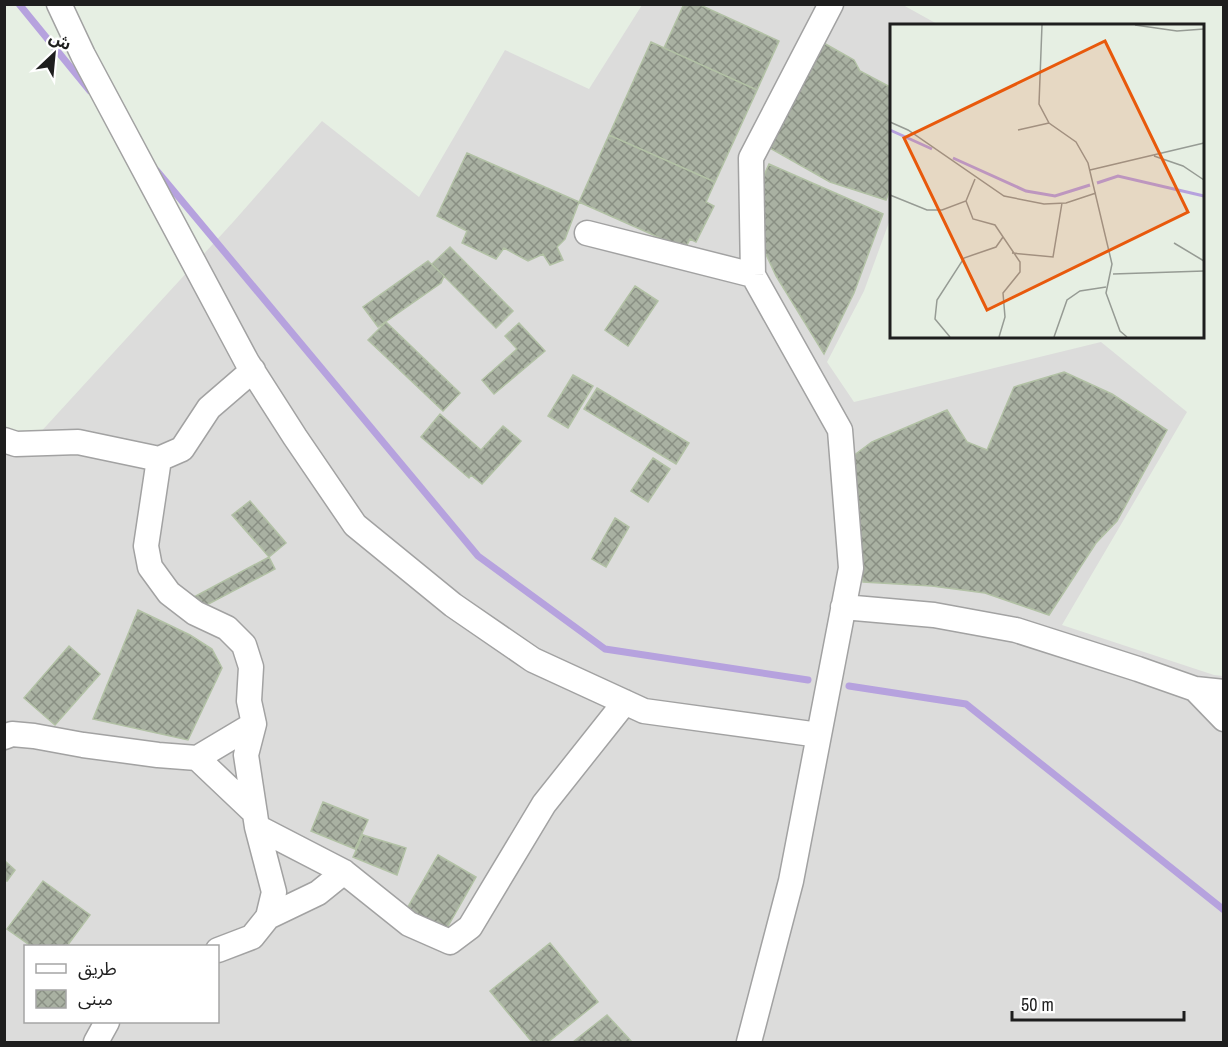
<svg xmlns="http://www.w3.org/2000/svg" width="1228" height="1047" font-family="'Archivo Narrow','Noto Sans Arabic',sans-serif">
<defs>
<pattern id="building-cross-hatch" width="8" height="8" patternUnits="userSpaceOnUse" patternTransform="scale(1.5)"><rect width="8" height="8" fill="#a9b1a2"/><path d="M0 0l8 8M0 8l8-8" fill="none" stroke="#898f83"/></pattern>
</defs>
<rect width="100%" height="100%" fill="#e6efe3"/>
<path fill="#dcdcdb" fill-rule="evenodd" d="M642 5H903L939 25 892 26V214L864 291 827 362 854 402 1101 342 1187 412 1062 625 1214 675 1223 676V1042H5L4 431 37 436 234 221 322 121 419 197 505 50 589 89ZM26 946H218V1022H26Z"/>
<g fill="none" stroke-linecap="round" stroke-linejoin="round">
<path stroke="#b6a2de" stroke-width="7" d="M19 4 90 91
M157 171 478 556 605 649 808 680
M849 686 966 704 1224 910"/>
</g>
<path fill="url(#building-cross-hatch)" stroke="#b2c1a5" stroke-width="1.5" d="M684 4H698L779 41 757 90 664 48Z
M651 42 757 90 715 182 609 135Z
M822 42 854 60 860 71 892 88V184L886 200 830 182 768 147Z
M609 135 715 182 706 202 714 206 696 242 690 239 685 249 579 202Z
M467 153 579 202 565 239 557 247 563 260 550 265 543 254 528 261 504 248 496 259 462 243 467 231 437 216Z
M769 164 883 214 854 293 824 354 776 276 758 237 754 205 765 173Z
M450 247 513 311 496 328 432 264Z
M428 261 444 276 441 283 378 327 363 307Z
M635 286 658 301 628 346 605 330Z
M386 322 460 393 443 411 368 340Z
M519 323 545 351 494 394 482 380 517 349 505 336Z
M1064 372 1112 394 1167 430 1117 521 1096 543 1049 615 985 593 932 586 863 582 853 456 872 442 947 410 967 442 987 450 1014 387Z
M573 375 593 386 568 428 548 416Z
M597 388 689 443 676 464 584 409Z
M440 414 481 450 503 426 521 441 482 484 471 475 469 478 421 437Z
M653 458 670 469 648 502 631 491Z
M250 501 286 543 269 557 232 515Z
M615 518 629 527 606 567 592 559Z
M269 557 275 569 199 609 192 598Z
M138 610 190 635 212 649 222 668 188 740 93 719Z
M69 646 100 674 55 725 24 698Z
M323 802 368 820 355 849 311 831Z
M363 835 406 848 397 875 353 857Z
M438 855 476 877 444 933 405 912Z
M5 861 15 870 7 881 4 880Z
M43 881 90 915 67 946H31L7 929Z
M550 943 598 1002 548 1042H532L490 991Z
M607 1015 632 1042H573Z"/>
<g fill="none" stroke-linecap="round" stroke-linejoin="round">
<g stroke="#a2a2a2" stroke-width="27">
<path id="minor" d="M59 4 83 55 247 362 295 437 355 525 453 605 533 660 644 711 819 735
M587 233 753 275
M4 440 16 444 78 442 159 459 182 449 209 408 253 370
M159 459 146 546 150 567 169 593 195 613 227 628 244 645 251 667 249 701 254 724 246 755 257 827 274 892 268 917 252 937 218 950
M843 607 934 615 1016 630 1138 669 1195 689 1224 692
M1195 689 1224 719
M4 737 12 734 34 736 83 745 158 755 197 758 254 724
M197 758 255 813
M257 827 344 872 409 924 450 942 470 927 544 804 625 702
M268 917 318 893 344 872
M96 1042 107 1022
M749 1042 791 881 851 568 840 430 753 275 751 158 831 4"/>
</g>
<use href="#minor" stroke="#fff" stroke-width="24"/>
</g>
<g transform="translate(890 24)">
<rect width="314" height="314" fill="#e6efe3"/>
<path fill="none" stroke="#b6a2de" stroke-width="3" d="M0 106 42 125M63 134 136 167 165 172 200 161M207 159 228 152 314 172"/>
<path fill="none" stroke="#969b94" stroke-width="1.5" d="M152 1 149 80 159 99 186 118 198 139 222 240 216 269 230 307 237 313M245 1 287 7 314 5M0 98 18 106 114 172 154 180 176 179 206 169M128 106 159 99M264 132 293 142 314 156M200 146 314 119M0 171 37 186H52L76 177 85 155M76 177 83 195 105 201 130 238V248L113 269 115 293 109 313M284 219 314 237M122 229 163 233 172 179M223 250 314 247M60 313 45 295 47 276 74 234 106 223 113 213M164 313 177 276 190 267 216 263"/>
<path fill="#e8590c" fill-opacity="0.15" stroke="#e8590c" stroke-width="3" d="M215 17 298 188 97 286 14 114Z"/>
<rect width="314" height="314" fill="none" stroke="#1e1e1e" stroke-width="3"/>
</g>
<rect width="1228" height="1047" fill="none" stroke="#1e1e1e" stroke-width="12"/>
<rect x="24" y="945" width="195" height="78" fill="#ffffff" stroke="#a5a5a5" stroke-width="1.5"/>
<rect x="36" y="964" width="30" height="9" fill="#ffffff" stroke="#a5a5a5" stroke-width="1.5"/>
<text x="78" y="975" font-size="18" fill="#1e1e1e">طريق</text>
<rect x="36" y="990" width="30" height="18" fill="url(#building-cross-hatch)" stroke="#a5a5a5" stroke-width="1.5"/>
<text x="78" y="1005" font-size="18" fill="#1e1e1e">مبنى</text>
<g transform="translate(54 54) rotate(26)" stroke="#ffffff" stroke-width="4.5" paint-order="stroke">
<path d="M0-4.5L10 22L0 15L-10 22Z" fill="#1e1e1e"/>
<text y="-9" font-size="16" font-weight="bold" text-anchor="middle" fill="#1e1e1e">ش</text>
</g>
<path d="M1012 1011v9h172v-9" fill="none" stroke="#1e1e1e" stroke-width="3"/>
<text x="1021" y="1011" font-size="18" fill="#1e1e1e" stroke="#ffffff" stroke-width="4.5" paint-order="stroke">50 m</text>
</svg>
